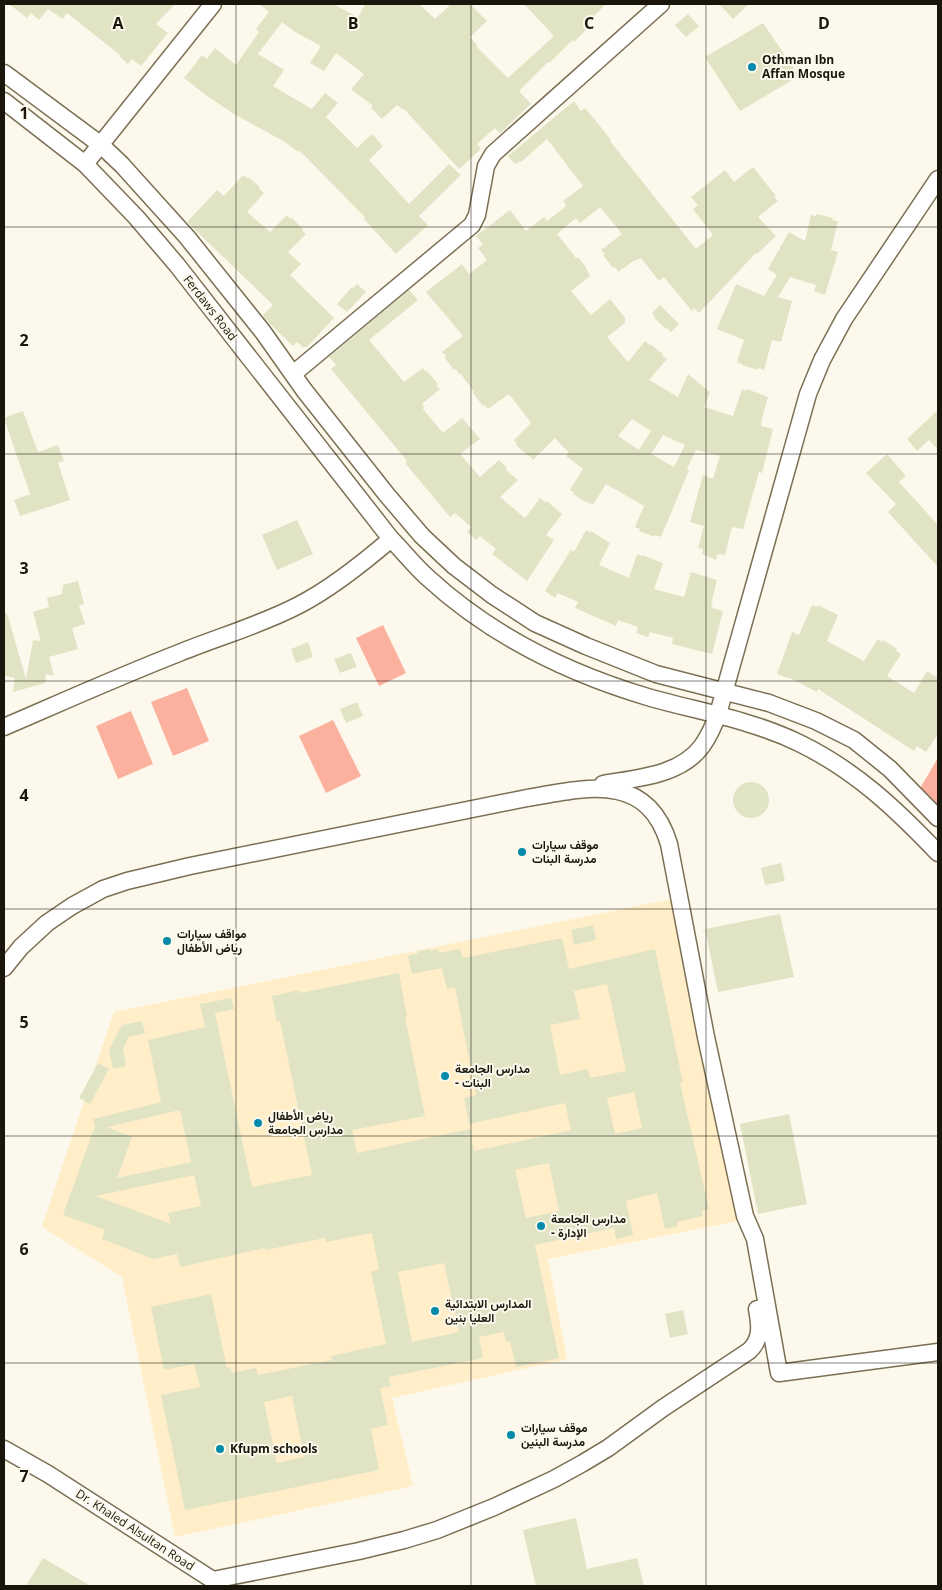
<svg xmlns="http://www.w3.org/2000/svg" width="942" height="1590" font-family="'Open Sans',Vazirmatn,sans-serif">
<rect width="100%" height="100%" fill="#fdf8ec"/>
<path fill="#ffeec8" d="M672 899 738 1221 548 1259 567 1359 392 1398 413 1486 175 1537 122 1277 42 1227 114 1012Z"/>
<path fill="#fcb19f" d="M383 625 406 673 379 686 356 638Z
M187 688 209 741 173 756 151 702Z
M131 711 153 764 118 779 96 726Z
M333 720 361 776 326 793 299 736Z
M938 758V810L919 790Z"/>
<path fill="#e0e4c5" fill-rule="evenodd" d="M9 4H175L156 24 168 33 141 66 132 59 128 64 119 56 120 55 67 13 63 19 48 9 39 20 31 13 27 18Z
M259 4H333L358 17 365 4H419L435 19 451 4H470L487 21 470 37 477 45 476 46 508 78 554 36 524 4H606L584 26 587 29 574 42 573 40 549 63 548 62 519 91 531 104 500 133 495 128 477 144 481 149 459 169 404 109 403 110 397 105 382 119 371 108 373 106 351 89 364 74 336 53 324 71 310 63 321 46 295 32 282 22 258 54 284 70 273 86 312 109 325 93 338 103 326 117 357 148 372 134 383 146 369 160 409 204 449 164 461 175 419 216 428 225 396 254 364 219 365 217 351 203 299 150 298 152 285 142 234 114 207 96 184 78 202 55 207 59 215 48 236 65 259 32 256 29 269 12Z
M719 4H749L733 19Z
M688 14 699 26 686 37 675 25Z
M763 23 799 76 740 111 705 57Z
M574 101 581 111 585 108 604 131 611 140 610 141 696 249 713 235 693 209 698 205 691 197 725 170 734 182 753 167 776 196 774 197 778 201 758 217 776 236 757 254 756 253 699 313 694 308 692 311 664 277 659 281 641 258 632 262 618 272 615 267 613 268 603 255 605 254 601 250 622 234 600 207 580 223 576 218 557 234 573 254 576 258 578 257 585 266 590 276 571 291 591 315 610 299 625 318V323L607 337 628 362 645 341 649 345 650 344 663 354 662 355 667 359 649 380 678 397 688 374 710 392 704 407 733 416 742 389 747 391V389L768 397 761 422H762L761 426 773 429 762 473 759 472 743 529 732 527 725 555 719 554 718 555H717L716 560 702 554 703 549 698 548 704 526 690 522 703 475 713 479 720 456 696 450 687 469 689 470 661 537 655 535V537L639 531 640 529 635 527 644 506 606 484 593 505 588 502 587 503 573 494 574 493 570 490 583 469 566 456 569 453 555 438 533 460 529 455 528 456 516 445 517 444 514 440 531 423 509 394 488 409 485 405 483 406 473 393 474 392 460 373 459 374 456 369 454 370 444 357 446 356 442 352 463 336 426 292 462 264 469 274 487 260 478 248 483 244 476 236 510 210 526 231 544 217 547 221 565 207 566 205 563 201 583 186 547 139 521 162 520 161 515 164 508 156ZM632 419 651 431 639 450 618 436ZM663 435 685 445 674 467 651 454Z
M243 175 247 178 248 177 260 187 259 189 264 193 247 212 270 232 287 215 290 219 292 218 303 229 302 230 306 234 288 252 301 264 290 275 334 318 307 347H303L297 342 293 346 265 319 263 315 273 305 187 222 217 190 224 196Z
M817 214 833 218 832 220 838 221 831 250 838 252 825 295 814 291 816 285 790 277 778 297 792 301 781 342 772 340 764 370 758 368V370L742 365V364L737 362 744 340 717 329 736 284 764 296 777 275 768 269 789 232 805 241 811 215 816 216Z
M357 284 366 292 347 312 337 304 352 287 353 288Z
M409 290 418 300 369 340 404 382 423 368 426 372 427 371 438 384 436 385 440 389 422 404 424 407 423 409 443 433 462 418 480 439 460 454 480 477 499 460 507 468 506 470 518 480 500 497 525 518 540 498 545 502H548L562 514 546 535 554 540 527 581 492 554 496 549 480 536 476 540 467 532 471 527 455 513 450 517 405 463 407 461 331 369 336 365 329 357Z
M660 305 679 324 671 332 667 328 666 329 654 318 655 317 652 313Z
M938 410V450L929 440 917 451 907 439Z
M23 411 38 452 58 445 64 461 58 463 70 500 20 516 14 500 30 494 4 418Z
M887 454 906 476 899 482 938 525V567L888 512 896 504 866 473Z
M297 520 313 554 277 570 262 535Z
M586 530 591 533V531L610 543 599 565 629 578 637 554 642 556V555L663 563 654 589 684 597 691 572 717 580 711 604H713L712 608 723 611 712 654 672 644 673 638 650 632 648 637 636 633 638 627 618 620 616 626 575 608 578 602 558 593 555 598 545 591 571 550 574 552Z
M78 581 84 604 79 606 85 624 72 628 78 649 49 657 54 676 46 674 45 683 13 692 15 678 4 676V613H7L26 679 33 640 41 641 33 612 49 607 47 598 62 594 63 585Z
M812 605 817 607 818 605 838 615 827 641 864 661 878 639 882 642 883 640 897 649 896 651 901 654 887 676 914 693 927 671 938 678V734L926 752 917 746 914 751 818 689 817 692 788 677V678L777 674 792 632 799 635Z
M308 642 313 657 296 663 291 649Z
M351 653 357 667 340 673 334 659Z
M357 702 363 716 346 723 340 709Z
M733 800a18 18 0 1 1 36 0a18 18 0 1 1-36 0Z
M781 863 785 881 765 885 761 868Z
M780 914 794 977 718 992 705 929Z
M593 925 596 940 574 945 571 930Z
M562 938 569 969 655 949 683 1083H680L709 1209 702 1211 703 1216 677 1222 678 1226 665 1229 657 1193 626 1201 633 1235 616 1239 614 1228 535 1245 559 1358 516 1367 510 1341 506 1342 504 1332 479 1337 483 1358 389 1377 391 1386 380 1388 388 1425 371 1429 379 1470 185 1510 161 1395 200 1387 194 1364 164 1370 151 1307 211 1294 227 1368 230 1367 232 1373 256 1368 258 1375 332 1360 331 1356 386 1344 371 1272 379 1270 372 1233 326 1242 325 1238 265 1250V1248L180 1267 177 1254 153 1259 102 1239 105 1230 63 1215 95 1126 93 1119 161 1102 148 1040 205 1027 200 1004 231 998 234 1009 215 1013 252 1187 312 1175 280 1021 277 1022 272 996 300 990V993L399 973 407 1017H405L425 1116 352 1130 357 1153 470 1129 474 1151 571 1130 565 1103 469 1124 464 1098 476 1095 455 987 447 989 442 968 412 974 408 956 418 953V951L430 949V951L438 949 439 953 460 949 463 958ZM607 984 626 1071 590 1078 588 1069 560 1075 550 1025 580 1019 574 991ZM634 1092 642 1128 615 1134 607 1098ZM180 1110 191 1162 117 1178 132 1137 107 1127ZM549 1163 559 1211 526 1218 515 1170ZM194 1175 201 1206 168 1213 171 1224 96 1196ZM444 1263 459 1332 412 1342 398 1272ZM292 1396 304 1457 277 1463 264 1402Z
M142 1021 145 1033 129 1037 123 1049 126 1066 113 1069 109 1050 122 1025Z
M98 1063 109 1069 90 1104 79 1098Z
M789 1114 807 1204 758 1214 740 1124Z
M683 1310 688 1334 670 1338 665 1314Z
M576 1518 587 1569 637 1558 644 1586H536L523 1530Z
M43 1558 91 1586H26Z"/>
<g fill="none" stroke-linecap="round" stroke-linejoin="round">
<g stroke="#7b6f54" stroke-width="19">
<path id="minor" d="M4 73 101 145 122 165 187 237 263 332 304 390 387 495 422 536 454 566 492 595 535 623 586 646 656 674 769 703 816 721 854 740 890 769 938 818
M4 101 85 164 136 217 177 265 391 539
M85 164 213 4
M293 374 472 225 477 215 486 166 493 154 661 4
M4 727C62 702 120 676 179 653 218 637 261 625 299 605 332 588 363 563 391 539 403 551 414 565 427 577 491 636 569 674 651 698 701 712 752 720 799 743 855 770 896 809 938 853
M603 784C636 778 680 776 702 746 709 736 714 725 718 714L808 394 822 360 844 319 938 179
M4 968 21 947 47 923 72 906 103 889 127 881 190 866 527 798C585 788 647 771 669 844L706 1037 745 1216 755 1239 779 1373 938 1352
M4 1449 48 1474 222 1586
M213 1580 359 1551 404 1540 437 1530 494 1507 554 1479 583 1463 608 1448 663 1408 749 1351C762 1339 760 1325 757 1309"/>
</g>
<use href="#minor" stroke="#fff" stroke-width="16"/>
</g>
<path fill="none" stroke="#1a160b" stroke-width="1" stroke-opacity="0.55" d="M236 4V1586M471 4V1586M706 4V1586M4 227H938M4 454H938M4 681H938M4 909H938M4 1136H938M4 1363H938"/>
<g fill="#018aaa" stroke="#fdf8ec" stroke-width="2">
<circle cx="752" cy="67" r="5"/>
<circle cx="522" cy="852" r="5"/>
<circle cx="167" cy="941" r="5"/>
<circle cx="445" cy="1076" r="5"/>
<circle cx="258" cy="1123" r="5"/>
<circle cx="541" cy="1226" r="5"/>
<circle cx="435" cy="1311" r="5"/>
<circle cx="511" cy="1435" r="5"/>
<circle cx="220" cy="1449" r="5"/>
</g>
<g text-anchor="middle" stroke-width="4" stroke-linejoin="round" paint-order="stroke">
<g font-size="12" font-weight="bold" fill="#1a160b" stroke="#fdf8ec" text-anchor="start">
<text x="762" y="64">Othman Ibn<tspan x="762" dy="14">Affan Mosque</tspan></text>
<text x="532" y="849">موقف سيارات<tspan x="532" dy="14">مدرسة البنات</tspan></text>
<text x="177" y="938">مواقف سيارات<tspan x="177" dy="14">رياض الأطفال</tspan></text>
<text x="455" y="1073">مدارس الجامعة<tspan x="455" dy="14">- البنات</tspan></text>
<text x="268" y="1120">رياض الأطفال<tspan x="268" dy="14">مدارس الجامعة</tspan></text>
<text x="551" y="1223">مدارس الجامعة<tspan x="551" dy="14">- الإدارة</tspan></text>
<text x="445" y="1308">المدارس الابتدائية<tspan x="445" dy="14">العليا بنين</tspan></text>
<text x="521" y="1432">موقف سيارات<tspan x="521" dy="14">مدرسة البنين</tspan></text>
<text x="230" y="1453">Kfupm schools</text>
</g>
<g font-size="12" fill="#1a160b" stroke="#fdf8ec">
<text transform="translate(210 308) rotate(52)" y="4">Ferdaws Road</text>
<text transform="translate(135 1530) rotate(33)" y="4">Dr. Khaled Alsultan Road</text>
</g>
</g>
<g font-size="16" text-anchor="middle" font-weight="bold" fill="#1a160b" stroke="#fdf8ec" stroke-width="4" stroke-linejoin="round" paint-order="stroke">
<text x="118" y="29">A</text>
<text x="353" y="29">B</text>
<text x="589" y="29">C</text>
<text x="824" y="29">D</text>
<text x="24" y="119">1</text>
<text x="24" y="346">2</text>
<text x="24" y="574">3</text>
<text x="24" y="801">4</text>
<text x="24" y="1028">5</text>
<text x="24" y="1255">6</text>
<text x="24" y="1482">7</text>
</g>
<rect width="942" height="1590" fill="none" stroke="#1a160b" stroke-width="10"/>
</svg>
